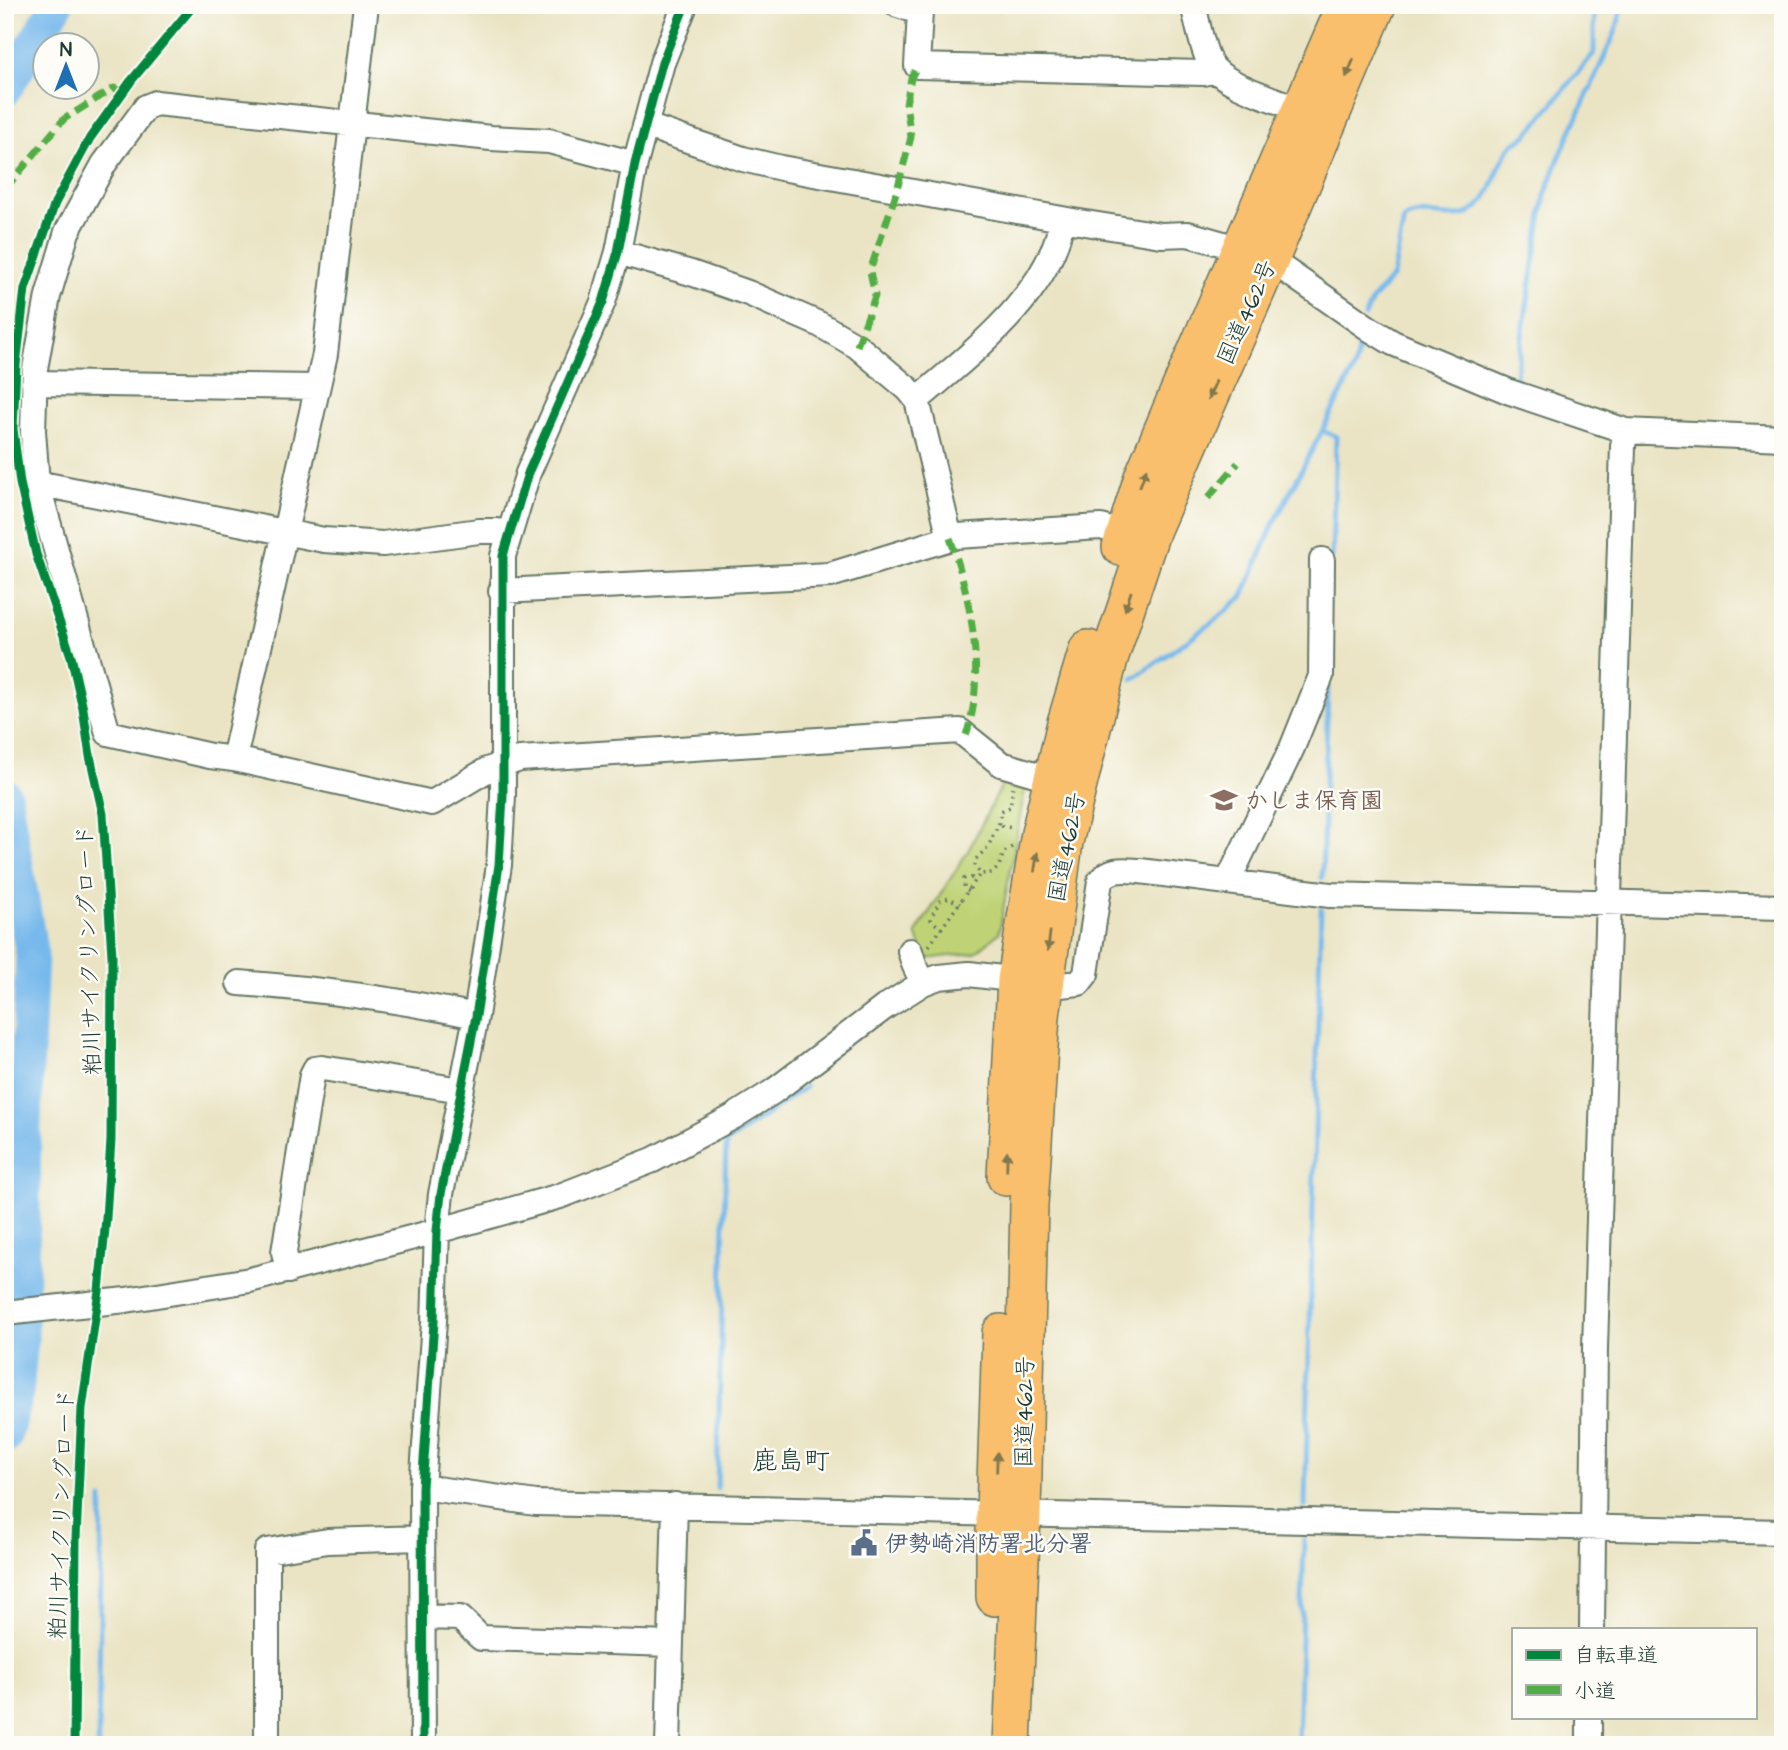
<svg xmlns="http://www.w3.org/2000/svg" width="1788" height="1750" font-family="'Architects Daughter','Klee One',sans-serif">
<rect width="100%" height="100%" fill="#fdfcf7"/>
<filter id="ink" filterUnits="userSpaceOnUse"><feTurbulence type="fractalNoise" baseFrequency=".0143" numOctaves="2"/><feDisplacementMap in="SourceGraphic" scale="14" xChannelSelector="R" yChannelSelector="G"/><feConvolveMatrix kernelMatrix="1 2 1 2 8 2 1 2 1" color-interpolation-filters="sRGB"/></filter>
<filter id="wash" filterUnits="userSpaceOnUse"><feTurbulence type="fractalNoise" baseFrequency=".00686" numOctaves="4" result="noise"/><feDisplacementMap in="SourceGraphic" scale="28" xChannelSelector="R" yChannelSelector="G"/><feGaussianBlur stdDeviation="1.57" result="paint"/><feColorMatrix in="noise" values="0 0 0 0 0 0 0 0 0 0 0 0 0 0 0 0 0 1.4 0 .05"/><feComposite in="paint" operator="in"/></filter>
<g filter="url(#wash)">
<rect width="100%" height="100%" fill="#eae4c4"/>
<path fill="#bfd376" stroke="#6f8855" stroke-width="2" d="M1007 775 1026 783 999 933 975 953 925 959 916 933 968 851Z"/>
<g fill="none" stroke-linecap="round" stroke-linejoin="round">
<path stroke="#77b9ec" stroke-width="5" d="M1365 316 1372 300 1393 276 1404 219C1424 206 1453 225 1474 210 1496 195 1495 163 1513 144 1517 141 1523 138 1527 135L1594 53V5
M1514 386 1545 195 1559 158 1615 33 1623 5
M1332 558 1336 436 1322 431 1355 367 1361 332
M1133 679 1217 619 1243 596 1273 525 1322 431
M1322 878 1328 687
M717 1488 726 1143 805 1087
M1305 1506 1321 909
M98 1745 102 1499
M1298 1745 1304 1539"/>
<path stroke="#77b9ec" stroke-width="33" d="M5 90 57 5
M5 795 32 955 25 1122 22 1338 17 1392 5 1437"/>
</g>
</g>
<g filter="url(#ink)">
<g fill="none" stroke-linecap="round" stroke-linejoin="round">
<g stroke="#676" stroke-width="28">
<path id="minor" d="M366 5 325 354 234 759 432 803 487 770 520 759 960 731 1001 764 1052 779
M898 5 920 12 917 66 1203 73 1215 70
M1193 5C1198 23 1201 46 1210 63 1222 85 1276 99 1300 110
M647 126 743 159 781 168 1073 221 1161 235 1188 234 1220 243 1240 249 1285 270 1370 329 1393 343 1510 392 1626 431 1783 438
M618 252 691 273 748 293 819 324 857 346 908 389 917 400 950 538
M34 383 317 387
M917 400C971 353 1051 294 1062 219
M37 483 324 540 383 544 479 531H497L509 535
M501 591 830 575 957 536 1101 527 1125 534
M234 759 210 756 108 733 37 483 33 431 35 369 48 296 67 232 104 164 146 107 156 103 491 138 549 141 635 164
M1230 882 1231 875 1292 748 1321 676 1322 560
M910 951 914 964 923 983
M239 983C321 989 395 999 476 1016
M288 1271 284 1252 312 1075 315 1069 322 1068 461 1090
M5 1313 126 1300 250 1280 437 1231 560 1196 653 1160 733 1117 774 1091 885 1007 923 983 939 977 969 974 1060 985 1079 983 1086 974 1100 881C1111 867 1124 870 1140 871L1330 895 1783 907
M422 1487 536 1503 1783 1532
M423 1617 460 1618 481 1638 671 1644
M1592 1629 1595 1348 1623 446 1626 431
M267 1745V1551L328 1541 421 1538
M423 1745 422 1487 434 1322 437 1231 441 1194 476 1016 499 865 503 796V556L528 473 603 302 618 252 635 164 662 63 685 5
M668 1745 675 1505
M1589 1745V1717"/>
</g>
<g stroke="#676" stroke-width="40">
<path id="highway" d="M1121 547 1143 477 1175 401 1346 5
M1006 1177 1016 980 1040 833 1066 723 1088 649
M995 1597V1513L1001 1333
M1012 1745 1022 1514 1029 1205 1041 1016 1064 842 1109 659 1152 529 1269 262 1377 5"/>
</g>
<path stroke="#676" stroke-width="3.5" stroke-dasharray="2 5" stroke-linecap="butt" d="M1001 826 1013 828
M1012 847 1004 852 999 866 993 873 980 874 975 865 976 859 988 847 999 823 1001 811 1010 807 1013 787
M969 891 964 888V879L972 878 974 882
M942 929 931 920V917L940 901 949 898 960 904
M929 946 980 874"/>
<use href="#minor" stroke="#fff" stroke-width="24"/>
<use href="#highway" stroke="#f9bf6d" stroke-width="37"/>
<path stroke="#52ad45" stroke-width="7" stroke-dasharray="14 7" stroke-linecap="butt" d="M5 189 64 119 114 88 123 92
M857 346 875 296 870 271 897 190 911 137 906 104 911 78 917 66
M1208 498 1238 463
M950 538C970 594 987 677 966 735"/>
<g stroke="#fdfcf7" stroke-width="13">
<path id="cycleway" d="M74 1745 76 1539 82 1408 99 1291 106 1218 111 1140 112 956 103 814 90 756 83 709 71 656 36 554 20 483 13 429 16 365 25 289 55 203 90 138 131 81 194 5
M423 1745 422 1487 434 1322 437 1231 441 1194 476 1016 499 865 503 796V556L528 473 603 302 618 252 635 164 662 63 685 5"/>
</g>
<use href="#cycleway" stroke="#00873e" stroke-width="9"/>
</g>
<defs><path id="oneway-solid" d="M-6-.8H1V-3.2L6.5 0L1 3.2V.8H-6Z" transform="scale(1.75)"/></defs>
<g fill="#81784e">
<use href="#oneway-solid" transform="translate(1350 68) rotate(113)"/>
<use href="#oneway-solid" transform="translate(1212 390) rotate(114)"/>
<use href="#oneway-solid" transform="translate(1143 478) rotate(-70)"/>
<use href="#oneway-solid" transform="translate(1128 601) rotate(108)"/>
<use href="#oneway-solid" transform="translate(1036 862) rotate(-81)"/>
<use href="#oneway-solid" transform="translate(1049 941) rotate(97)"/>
<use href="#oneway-solid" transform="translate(1007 1161) rotate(-88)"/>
<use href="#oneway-solid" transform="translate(997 1462) rotate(-88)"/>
</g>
</g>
<defs>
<g id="school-bare" transform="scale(2.1)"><path d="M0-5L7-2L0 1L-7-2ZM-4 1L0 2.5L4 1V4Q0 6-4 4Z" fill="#8d6e63" stroke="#fdfcf7" stroke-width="2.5" paint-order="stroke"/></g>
<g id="civic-bare" transform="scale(2.1)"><path d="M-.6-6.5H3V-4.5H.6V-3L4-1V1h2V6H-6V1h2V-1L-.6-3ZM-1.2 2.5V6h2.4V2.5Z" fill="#5c6f8a" stroke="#fdfcf7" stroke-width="2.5" paint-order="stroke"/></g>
</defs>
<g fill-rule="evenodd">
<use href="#school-bare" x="1224" y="800"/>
<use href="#civic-bare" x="864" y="1543"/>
</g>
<g text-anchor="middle" stroke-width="5" stroke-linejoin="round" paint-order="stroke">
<g font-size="23" fill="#1f3d34" stroke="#fdfcf7">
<text transform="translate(1246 312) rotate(-66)" y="8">国道462号</text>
<text transform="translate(1066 847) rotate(-79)" y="8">国道462号</text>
<text transform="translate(88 950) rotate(-92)" y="8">粕川サイクリングロード</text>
<text transform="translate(1024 1412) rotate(-89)" y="8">国道462号</text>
<text transform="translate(61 1514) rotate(-88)" y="8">粕川サイクリングロード</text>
</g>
<g font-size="23" font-weight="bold" fill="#785e54" stroke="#fdfcf7" text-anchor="start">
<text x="1245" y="808">かしま保育園</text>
</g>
<g font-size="23" font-weight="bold" fill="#4e5e75" stroke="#fdfcf7" text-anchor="start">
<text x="885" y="1551">伊勢崎消防署北分署</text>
</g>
<g font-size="26" fill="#1f3d34" stroke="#fdfcf7">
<text x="791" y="1469">鹿島町</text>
</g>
</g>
<rect width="1788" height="1750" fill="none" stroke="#fdfcf7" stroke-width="28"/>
<rect x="1512" y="1628" width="245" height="91" fill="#fdfcf7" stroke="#a4b0a9" stroke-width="2"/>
<rect x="1526" y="1650" width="35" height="10" fill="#00873e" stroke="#a4b0a9" stroke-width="2"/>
<text x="1574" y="1662" font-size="21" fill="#1f3d34">自転車道</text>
<rect x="1526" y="1685" width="35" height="10" fill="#52ad45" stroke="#a4b0a9" stroke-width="2"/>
<text x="1574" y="1698" font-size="21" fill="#1f3d34">小道</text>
<g transform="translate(66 66)"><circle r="33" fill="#fdfcf7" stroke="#a4b0a9" stroke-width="2"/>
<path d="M0-5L12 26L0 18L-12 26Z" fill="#1f6fb2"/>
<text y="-10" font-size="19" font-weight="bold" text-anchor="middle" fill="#1f3d34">N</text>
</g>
</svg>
